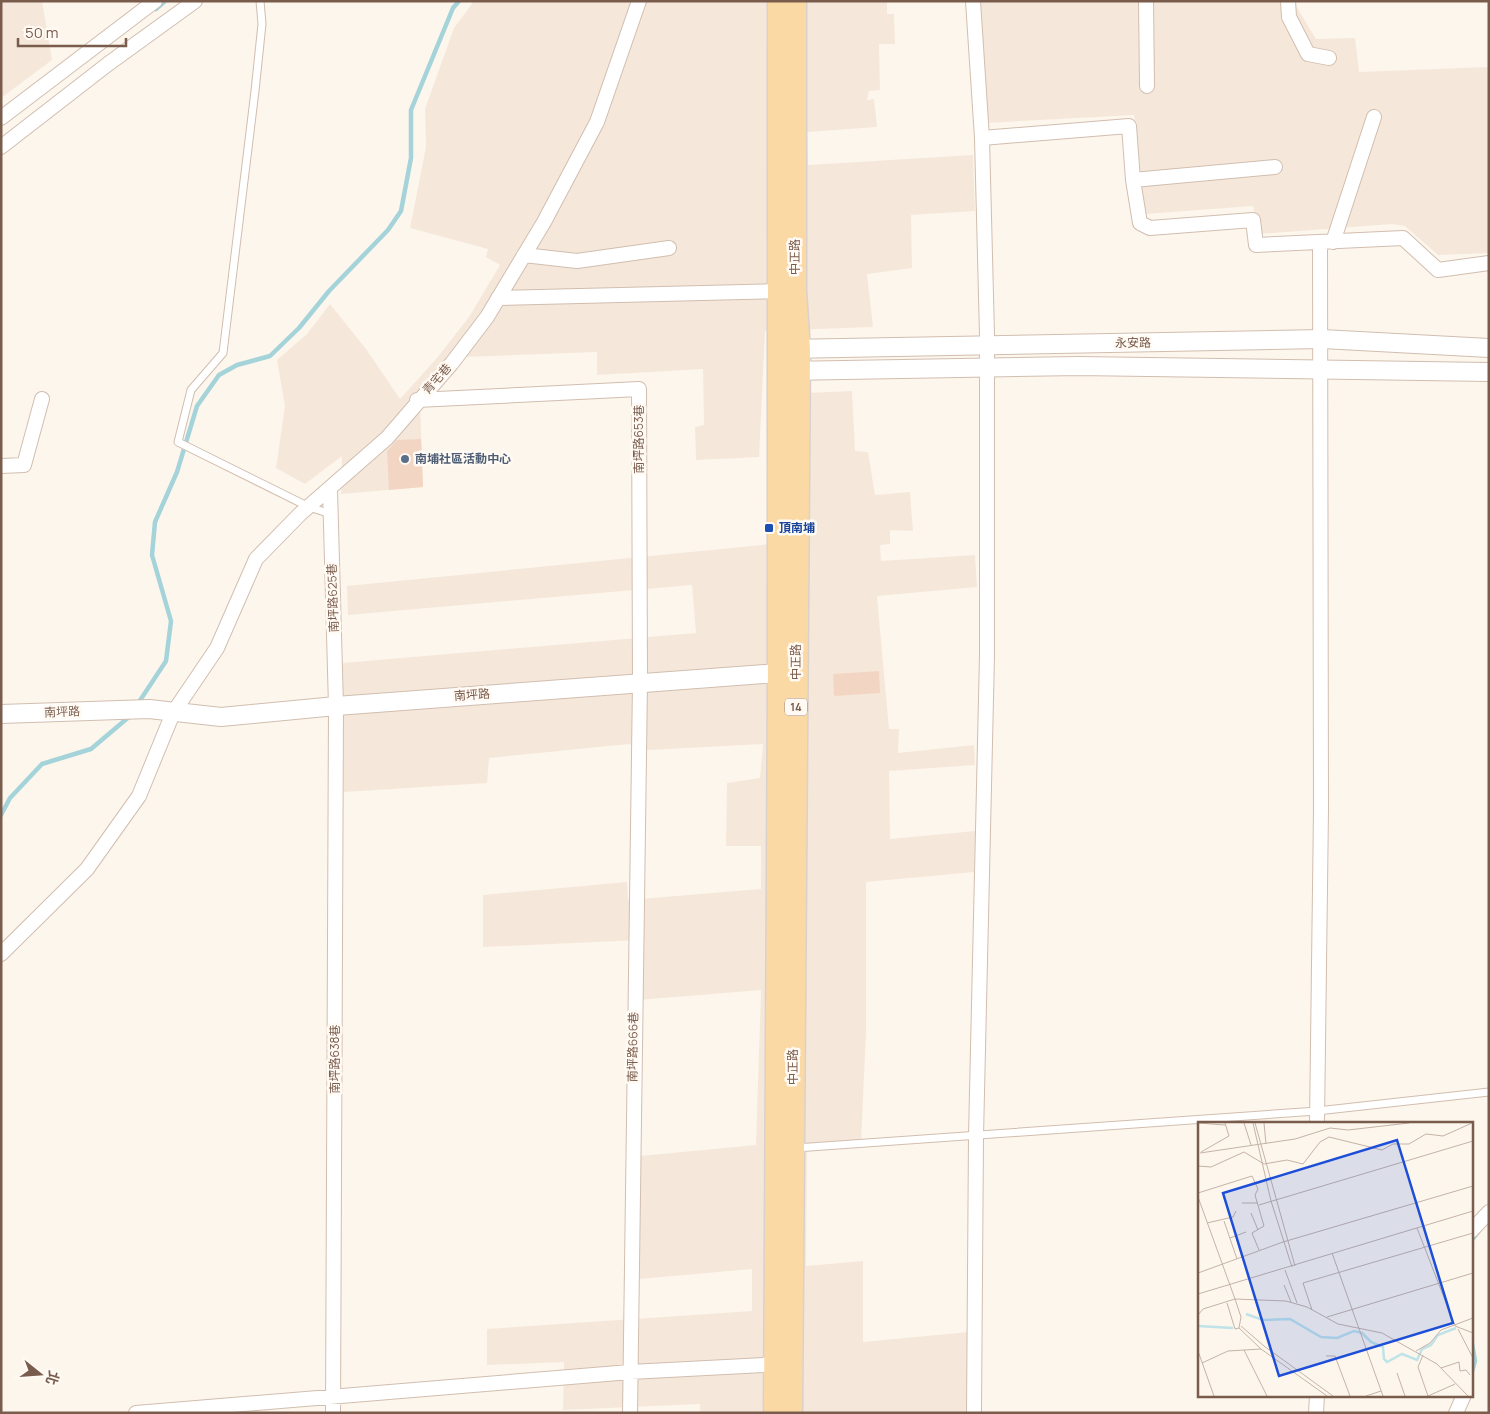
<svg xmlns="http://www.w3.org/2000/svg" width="1490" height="1414" font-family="Manrope,'Noto Sans TC',sans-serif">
<rect width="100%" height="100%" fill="#fdf6ec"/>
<path fill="#f5e8da" d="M1 1H42L52 60 1 98Z
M474 1H887V14H894L895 44H879L880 90 869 91 867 100 874 99 877 127 807 132 808 165 973 155 975 211 911 215 912 268 867 274 873 327 765 331 759 457 696 460 695 427 704 425 703 369 597 375V352L461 357 420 404 423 487 341 494 342 456 305 484 276 468 285 406 277 360 307 334 330 304 366 349 400 399 437 358 469 317 500 265 486 257 488 249 410 228 426 147 425 109 454 28Z
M976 1H1293L1316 39 1355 38 1359 72 1489 67V253L1438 255 1405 226 1392 224 1259 234 1253 206 1145 214 1134 115 985 123Z
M852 391 855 451 868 452 875 495 910 492 913 531 890 530V544L880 545 881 561 975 555 977 587 877 596 889 729H899L898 753 974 745 975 765 889 771 890 839 975 831 974 872 866 882V1032L861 1143 807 1148 806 1266 863 1261V1342L969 1332V1413H700V1404L563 1410 564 1362 487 1365V1329L752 1311V1269L639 1279 640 1156 756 1145 761 990 638 1000 639 940 483 947V895L627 882 628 900 761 889V846H726L727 783 760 778 763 744 648 750 629 744 489 758 487 783 344 792 343 663 696 633 692 585 348 615 347 586 762 545 807 542V393Z"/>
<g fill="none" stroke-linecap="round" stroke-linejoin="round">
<path stroke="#a5d3da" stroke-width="4.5" d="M156 9 165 1
M137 705 166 661 171 621 152 555 155 522 177 472 197 406 219 375 237 365 270 356 299 328 329 291 388 230 401 211 411 158V110L453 8 459 1
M1 815 10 798 42 764 91 749 130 716
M1471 1241 1478 1232
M1471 1338 1475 1361 1471 1375"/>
</g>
<path fill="#f3d5c3" d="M421 439 423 487 389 490 387 451 397 440Z
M879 671 880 693 834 696 833 674Z"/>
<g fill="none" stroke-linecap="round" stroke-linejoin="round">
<g stroke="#d1beb0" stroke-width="9">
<path id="service" d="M260 1 262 24 255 91 223 353 191 390 178 442 309 507 331 514
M796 1148 1317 1111 1489 1092"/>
</g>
<g stroke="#d1beb0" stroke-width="16">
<path id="minor" d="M973 1 982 138 987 335V655L976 1136 974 1413
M1146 1 1147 86
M1288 1 1289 17 1308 54 1329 58
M1 118 155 1
M982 138 1129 126 1133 180 1140 223 1150 228 1253 220 1256 245 1403 238 1438 270 1489 263
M1 147 108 64 195 1
M1133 180 1275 167
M1333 242 1374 117
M524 255 577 261 669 248
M498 298 780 291
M417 400 639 389 640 682 630 1413
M1 466 24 465 42 399
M330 489 336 706 333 1413
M1 954 87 869 139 796 173 713 217 648 256 559 300 514 387 438 452 363 487 317 544 222 597 122 639 1
M1317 1123 1321 809 1320 242
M1471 1231 1489 1212
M136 1413 630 1372 783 1364
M1316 1413 1317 1395
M1456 1413 1464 1395"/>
</g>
<g stroke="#d1beb0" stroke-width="20">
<path id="tertiary" d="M787 349 1322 339 1489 348
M786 371 1078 366 1489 372
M1 714 149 709 221 717 336 706 791 672"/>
</g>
<g stroke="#dad1cd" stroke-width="25">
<path id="primary" d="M775 1413C779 942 780 472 779 1
M791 1413 799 350 795 291V1"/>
</g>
<use href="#service" stroke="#fff" stroke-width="7"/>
<use href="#minor" stroke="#fff" stroke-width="14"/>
<use href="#tertiary" stroke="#fff" stroke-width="18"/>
<use href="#primary" stroke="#fbd9a5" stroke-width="22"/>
</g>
<circle fill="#5c6f8a" stroke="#fffaf3" stroke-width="2" cx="405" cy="459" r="5"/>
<rect fill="#1a4fb4" stroke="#fffaf3" stroke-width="2" x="764" y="523" width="10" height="10" rx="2.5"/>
<g text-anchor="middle" stroke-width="5" stroke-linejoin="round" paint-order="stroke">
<rect fill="#fffaf3" stroke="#a28b7f" stroke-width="1" x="785" y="698.5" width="22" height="17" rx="4"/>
<g font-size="11" font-weight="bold" fill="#7a5c4d">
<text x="796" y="711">14</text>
</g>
<g font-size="12" fill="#7a5c4d" stroke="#fffaf3">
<text transform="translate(795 257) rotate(-90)" y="4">中正路</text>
<text transform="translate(1133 343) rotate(-1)" y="4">永安路</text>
<text transform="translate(437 379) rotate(-48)" y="4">青宅巷</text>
<text transform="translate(639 439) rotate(-90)" y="4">南坪路653巷</text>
<text transform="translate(333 598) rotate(-92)" y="4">南坪路625巷</text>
<text transform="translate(796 662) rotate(-90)" y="4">中正路</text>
<text transform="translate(472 695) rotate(-4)" y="4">南坪路</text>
<text transform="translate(62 712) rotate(-2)" y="4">南坪路</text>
<text transform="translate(633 1047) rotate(-89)" y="4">南坪路666巷</text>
<text transform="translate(335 1059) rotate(-90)" y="4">南坪路638巷</text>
<text transform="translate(793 1067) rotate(-90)" y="4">中正路</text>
</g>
<g font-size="12" font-weight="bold" fill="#4e5e75" stroke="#fffaf3" text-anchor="start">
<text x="415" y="463">南埔社區活動中心</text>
</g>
<g font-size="12" font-weight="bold" fill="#164399" stroke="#fffaf3" text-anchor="start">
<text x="779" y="532">頂南埔</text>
</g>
</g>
<g transform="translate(1198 1122)">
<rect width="275" height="275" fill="#fdf6ec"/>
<path fill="none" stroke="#bfe3e8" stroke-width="2.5" d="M48 192 65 198 92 197 123 215 139 216 156 209 164 211 173 220 185 225 186 237 189 240 204 232 219 238 224 227 233 223 240 213 258 206M0 204 35 206"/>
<path fill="none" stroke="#c5b3a7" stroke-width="1" d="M0 1 27 3M46 1 53 23M55 1 73 79 94 145M57 1 97 144M66 1 68 22M3 30 31 14 27 1M2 31 97 17 132 6 150 8 211 1M0 44 13 45 46 30 66 42 89 38 105 42 122 20 131 15 184 28 195 22H211L228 12 245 14 274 1M0 71 54 54 60 67 57 73 66 104 54 111 61 128M0 75 37 177 88 179 109 185 140 202 184 211 239 242 270 274M44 81H60M61 83 275 19M53 91 60 108M26 99 39 137M9 101 35 95 38 89M219 106 257 204 275 211M32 116 48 110M134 131 185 274M87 148 99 181M0 151 85 120 275 64M86 163 93 180M0 172 275 89M114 188 105 161 275 111M0 193 5 187 37 177 43 195 41 206 37 207 29 181M129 195 275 151M43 204 66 224 135 274M41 206 63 227 129 274M260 207 275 236M46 228 69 274M0 229 16 274M218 229 232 221 243 208 275 196M225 233 220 245 230 274 257 262M128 234H137L152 274M4 241 30 229 63 227M243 246 261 240 262 249 268 248 272 253M199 251 207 274M168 274 183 269"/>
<path fill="#1d4ed8" fill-opacity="0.15" stroke="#1d4ed8" stroke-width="2.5" d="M199 18 255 201 81 254 25 71Z"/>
<rect width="275" height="275" fill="none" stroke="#7a5c4d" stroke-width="2.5"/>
</g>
<rect width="1490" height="1414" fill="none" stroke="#7a5c4d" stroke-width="5"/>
<g transform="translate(40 1374) rotate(107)" stroke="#fffaf3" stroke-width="4" paint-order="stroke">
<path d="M0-4L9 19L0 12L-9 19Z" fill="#7a5c4d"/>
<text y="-8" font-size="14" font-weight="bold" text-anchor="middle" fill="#7a5c4d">北</text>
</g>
<path d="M18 38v8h108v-8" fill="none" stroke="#7a5c4d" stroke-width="2.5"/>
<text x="25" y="38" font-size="15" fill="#7a5c4d" stroke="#fffaf3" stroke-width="4" paint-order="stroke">50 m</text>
</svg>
